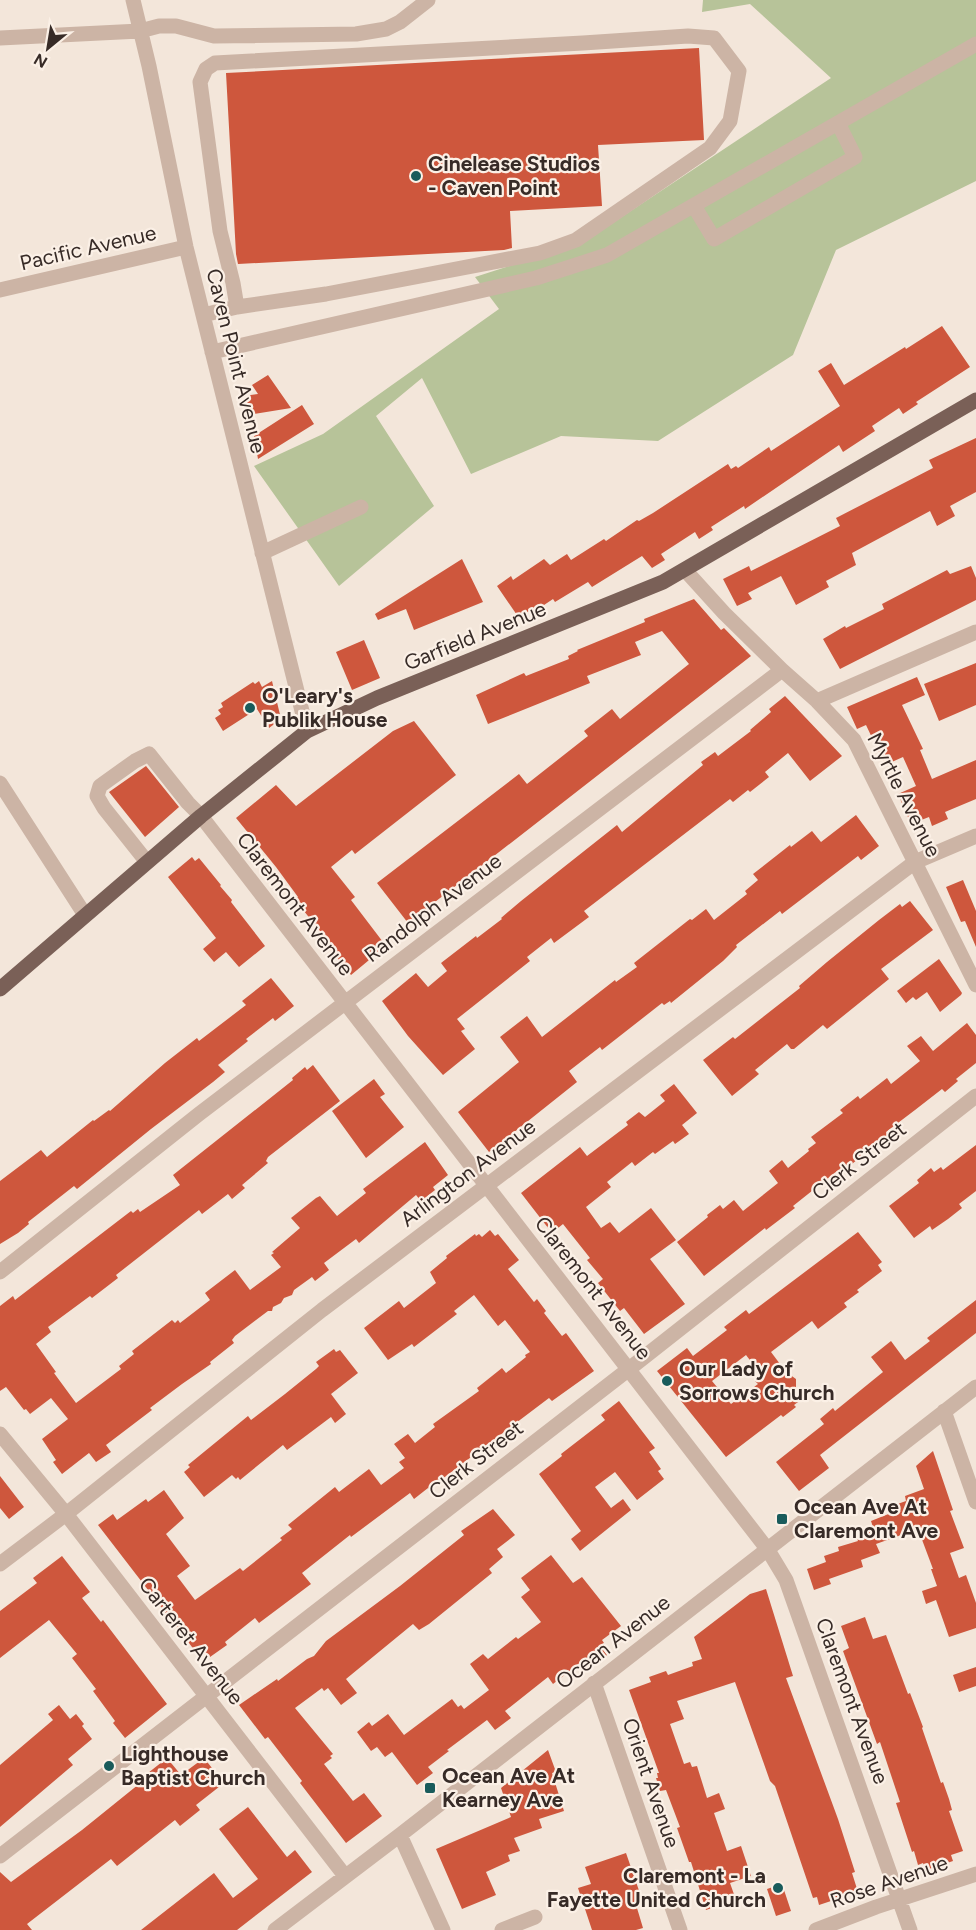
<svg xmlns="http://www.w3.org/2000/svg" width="976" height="1930" font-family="Figtree,sans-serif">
<rect width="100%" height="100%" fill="#f3e6da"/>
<path fill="#b7c399" d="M703 0H976V181L836 250 793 355 658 441 561 436 471 474 422 378 376 416 434 506 339 586 254 466 323 434 499 309 475 277 584 242 831 78 750 4 702 12Z"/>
<path fill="#ce573d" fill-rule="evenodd" d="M699 48 704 140 598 145 602 206 510 211 512 248 504 250 238 264 236 254 226 73Z
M942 326 970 367 916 402 918 404 903 414 899 408 872 426 875 431 843 452 839 445 745 509 744 506 711 527 713 530 699 539 695 532 661 554 665 560 652 568 642 556 592 587 588 582 555 602 553 599 538 609 536 606 519 618 497 586 511 576 513 580 544 559 550 565 567 554 571 560 604 539 606 541 637 520 639 521 653 513 728 464 731 469 736 466 738 468 769 447 771 451 840 406 818 371 831 363 844 385 905 347 906 349Z
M268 375 291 408 247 415 244 396 258 394 252 385Z
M302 405 314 424 258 459 254 436Z
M976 438V492L950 506 955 516 937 526 930 511 852 553 856 565 826 581 829 587 796 605 781 576 748 593 752 599 737 606 723 579 749 566 751 571 840 526 836 518 933 468 929 460Z
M462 559 483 602 414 630 406 609 378 620 375 614Z
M971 566 976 578V600L840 669 823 639 845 626 846 628 884 609 882 604 947 570 950 574Z
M694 599 721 630 724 628 751 656 408 923 377 883 519 774 527 784 588 736 584 731 612 709 620 719 689 664 662 631 635 642 641 655 587 676 590 683 488 724 476 695 524 673 526 676 569 659 568 656 578 651 577 650 645 622 644 619Z
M364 640 380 678 352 690 336 652Z
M976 663V705L939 721 924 684Z
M917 677 925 695 902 705 923 749 920 750 932 779 976 760V799L945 812 948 819 932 826 929 817 911 824 898 794 916 786 903 757 885 765 866 725 857 729 847 707Z
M259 681 262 687 272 681 281 719 269 728 257 709 223 731 215 718 221 714 218 710 223 707 221 703 253 682 255 684Z
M785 696 842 756 810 781 788 753 765 772 769 777 750 792 748 790 733 802 730 799 584 911 589 917 554 943 551 938 527 957 530 961 457 1019 465 1029 461 1031 475 1049 443 1075 408 1036 382 1001 416 973 428 987 447 971 441 963 476 936 477 938 502 919 501 918 521 901 617 825 622 832 703 765 701 762 715 752 718 756 751 731 750 730 771 712 769 709Z
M414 721 456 775 355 854 352 850 331 867 355 897 351 900 386 946 351 975 330 949 333 947 295 900 298 897 276 867 236 818 276 785 296 806 393 731Z
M146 766 179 807 145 837 109 792Z
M856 815 879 846 861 860 858 856 782 914 780 911 736 945 737 947 723 961 671 1003 670 1001 664 1005 662 1003 602 1050 600 1047 569 1071 577 1082 489 1152 458 1112 519 1062 500 1037 527 1016 542 1037 615 980 616 982 637 967 634 963 690 919 692 920 706 909 714 920 747 894 745 891 758 880 753 874 790 845 791 847 812 831 821 842Z
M192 857 195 861 199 858 221 885 220 886 232 900 231 902 265 946 239 967 226 952 214 962 203 949 216 938 168 877Z
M963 880 976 911V947L965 921 961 922 946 887Z
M910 901 933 930 881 969 889 979 827 1029 823 1025 794 1049H791L787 1044 755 1070 759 1074 732 1096 703 1060 733 1037 735 1039 800 988 799 986 827 962 879 920 900 904 902 907Z
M939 959 962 993 961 995 940 1012 927 992 916 1000 913 997 906 1003 897 991Z
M271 978 294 1006 275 1021 273 1018 246 1039 248 1041 218 1065 225 1072 213 1082 151 1129 77 1189 74 1186 28 1222 29 1224 18 1233 0 1244V1181L41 1150 47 1157 93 1120 94 1121 109 1110 110 1111 165 1063 197 1038 199 1041 246 1005 242 1001Z
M967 1023 976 1035V1063L956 1079 958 1081 945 1092 942 1089 915 1110 886 1132 887 1136 870 1150 844 1170 839 1173 837 1171 793 1206 795 1208 766 1230 765 1228 704 1276 677 1242 708 1217 707 1215 720 1205 723 1209 734 1200 743 1211 778 1183 769 1171 782 1160 788 1168 809 1151 808 1149 816 1143 811 1137 843 1113 840 1110 858 1096 860 1099 887 1078 891 1084 920 1061 907 1046 921 1036 933 1051Z
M313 1065 340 1101 268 1157 266 1161 268 1163 242 1185 245 1188 232 1199 228 1194 202 1214 199 1210 116 1275 118 1278 92 1298 90 1296 48 1327 51 1332 36 1344 56 1372 54 1373 76 1403 121 1369 119 1366 134 1354 132 1351 172 1320 175 1323 178 1320 180 1323 210 1300 205 1293 235 1270 250 1290 281 1267 271 1255 274 1253 272 1252 300 1228 291 1218 316 1198 320 1196 337 1216 366 1193 363 1189 425 1142 448 1175 433 1187 435 1190 421 1201 416 1195 359 1243 356 1239 324 1263 329 1270 315 1281 312 1277 294 1290 292 1295 284 1298 281 1303 273 1307 272 1311H268L235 1336 232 1340 234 1343 210 1362 211 1364 182 1384 150 1408 152 1410 106 1445 111 1452 96 1462 89 1453 62 1474 53 1462 56 1460 42 1439 68 1419 51 1398 30 1414 26 1409 24 1410 6 1387 0 1391V1306L13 1296 15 1300 131 1211 133 1213 138 1209 140 1212 180 1185 173 1175 293 1080 292 1078 305 1067 307 1070Z
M374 1079 385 1094 380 1097 404 1127 366 1158 332 1111Z
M674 1084 697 1113 682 1125 689 1134 675 1144 673 1141 655 1154 653 1152 635 1166 632 1162 607 1182 611 1187 586 1207 601 1228 610 1222 619 1233 651 1208 676 1240 650 1259 685 1304 644 1334 624 1308 620 1311 598 1283 603 1279 587 1260 590 1258 563 1224 552 1233 521 1193 580 1147 587 1156 628 1125 626 1122 639 1112 645 1117 665 1101 660 1095Z
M976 1145V1191L959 1204 962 1208 948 1219 932 1230 930 1226 914 1238 889 1206 919 1183 917 1180 931 1168 934 1172 941 1167 943 1170Z
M490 1230 495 1236 498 1234 519 1260 508 1269 534 1302 537 1299 546 1311 544 1313 562 1336 566 1333 594 1371 552 1401 549 1398 429 1489 428 1488 414 1499 410 1493 351 1537 350 1535 302 1573 311 1584 259 1623 255 1618 225 1642 227 1645 210 1657 209 1654 202 1660 98 1525 113 1514 117 1520 146 1499 148 1502 164 1490 184 1518 166 1534 190 1566 177 1576 195 1600 240 1568 243 1571 282 1540 280 1538 292 1529 288 1525 335 1487 339 1492 369 1469 381 1485 404 1468 399 1462 405 1458 394 1444 408 1434 415 1443 435 1427 433 1424 479 1391 477 1388 502 1368 506 1373 526 1357 525 1355 530 1352 505 1320 498 1326 474 1295 454 1311 457 1314 414 1347 412 1344 388 1360 364 1328 399 1301 404 1308 436 1283 430 1272 447 1258 446 1256 475 1234 476 1236 479 1234 482 1237Z
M858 1232 882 1262 878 1265 882 1271 857 1290 859 1292 844 1303 847 1307 818 1329 812 1321 771 1352 786 1372 796 1379V1390L802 1399 794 1405 796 1407 783 1417 781 1415 726 1457 657 1371 687 1348 693 1356 727 1330 724 1327 746 1310 749 1314ZM746 1355 762 1376 755 1381 758 1384 731 1404 712 1381Z
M976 1300V1333L820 1455 829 1468 799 1491 776 1462 824 1424 820 1419 833 1408 835 1411 883 1372 871 1357 891 1341 905 1360 930 1341 927 1338Z
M334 1349 336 1352 340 1350 358 1373 331 1394 346 1414 335 1423 331 1417 287 1450 283 1445 240 1480 238 1477 236 1479 232 1475 204 1497 184 1472 190 1467 188 1465 248 1416 251 1420 285 1394 316 1369 319 1366 316 1362Z
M619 1401 655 1448 649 1452 661 1469 658 1471 664 1479 637 1500 615 1472 595 1487 611 1508 623 1499 631 1510 580 1551 571 1539 581 1531 539 1474 562 1456 561 1454 605 1420 601 1415Z
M933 1451 953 1510 950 1511 964 1548 950 1553 959 1578 966 1575 976 1603V1628L949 1637 936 1600 926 1604 922 1591 937 1586 931 1569H933L918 1529 876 1544 880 1553 861 1560 863 1567 829 1579 831 1584 814 1590 807 1569 826 1562 824 1556 839 1551 838 1547 858 1541 855 1534 873 1527 871 1521 891 1513 889 1507 906 1501 905 1496 924 1489 916 1466Z
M0 1476 24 1507 9 1519 0 1508Z
M493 1509 515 1535 497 1549 503 1557 489 1569 492 1573 429 1624 419 1630 413 1624 346 1679 357 1693 341 1705 328 1688 324 1691 322 1688 295 1708 333 1754 330 1756 332 1758 324 1764 353 1801 364 1793 382 1816 346 1843 300 1783 302 1781 268 1737 265 1739 239 1705 277 1679 278 1681 307 1659 314 1656 326 1641 400 1586 464 1535 461 1531Z
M551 1555 573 1583 582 1577 621 1626 602 1640 604 1643 600 1646 607 1655 591 1667 585 1659 553 1684 548 1677 505 1711 511 1718 495 1730 487 1720 447 1750 449 1751 428 1767 433 1773 417 1785 392 1752 385 1757 377 1747 371 1751 357 1732 369 1722 372 1726 388 1714 404 1735 452 1699 458 1707 461 1705 464 1709 489 1690 470 1664 483 1654 488 1659 516 1637 518 1639 541 1622 521 1597 530 1590 521 1578Z
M62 1556 90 1592 82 1598 101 1622 103 1620 167 1704 125 1738 113 1723 115 1721 93 1691 96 1689 72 1658 77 1654 49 1620 0 1658V1611L37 1583 33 1578Z
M766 1589 793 1676 786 1678 838 1819 855 1872 852 1873 858 1892 819 1905 817 1897 813 1898 775 1786 770 1781 735 1682 677 1701 684 1719 670 1724 684 1764 690 1762 692 1767 697 1766 707 1798 719 1793 725 1809 714 1813 727 1851 741 1846 751 1876 730 1883 736 1900 706 1910 691 1862H689L677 1828 680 1827 666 1790 660 1791 656 1778H658L657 1773H659L629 1690 651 1682 649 1677 666 1671 668 1675 693 1666 692 1662 702 1659 694 1637 750 1594Z
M865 1617 873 1639 886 1635 908 1694 910 1693 923 1727 922 1728 941 1783 943 1782 949 1799 952 1810 949 1811 963 1851 951 1855 953 1861 926 1870 923 1863 918 1865 914 1851 912 1852 896 1803 900 1802 880 1742 877 1744 843 1651 849 1648 841 1626Z
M976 1667V1686L959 1692 953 1675Z
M59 1705 70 1719 76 1714 84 1724 82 1726 92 1739 68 1759 73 1765 0 1827V1765L53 1720 48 1714Z
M548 1750 556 1772 552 1773 564 1811 539 1819 542 1828 514 1838 520 1851 508 1855 510 1861 486 1872 496 1895 462 1909 436 1849 511 1817 501 1788Z
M167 1758 181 1775 204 1758 224 1783 196 1805 200 1810 180 1826 175 1820 117 1866 111 1859 27 1924 32 1930H0V1872L11 1882 82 1830 144 1780 149 1775 148 1773Z
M248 1807 287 1857 295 1850 312 1872 237 1930H141L214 1873 233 1898 258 1879 219 1829Z
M626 1853 644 1905 637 1908 643 1928 636 1930H592L578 1888 591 1884 585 1867Z
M782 1884 791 1911 776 1916 767 1889Z"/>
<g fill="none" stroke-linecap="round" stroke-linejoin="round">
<path stroke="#ccb4a5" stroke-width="15" d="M133 0 149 66 186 247 307 731
M0 38 140 31 159 26H176L214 36 356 34 386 29 400 22 428 0
M694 206 714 239 855 157 838 123
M0 290 186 247
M203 315 237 307 326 294 540 253 576 240 710 148 730 121 739 71 714 38 688 36 583 43 215 63 206 69 200 82 220 231 233 283 237 307
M212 352 536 278 607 255 976 44
M262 553 361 507
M685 570 724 613 782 670 817 701 854 740 976 985
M817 701 976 632
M0 783 85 915
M147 862 104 808 97 796 100 786 135 761 149 754 188 803 201 816 768 1550 786 1580 910 1930
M0 1272 199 1114 782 670
M944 1411 976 1502
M0 1434 66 1514 345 1876
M0 1564 66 1514 322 1310 915 862 976 836
M594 1683 680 1930
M400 1835 443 1930
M0 1856 629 1369 976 1096
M275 1930 400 1835 976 1387
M502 1930 535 1917
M816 1930 876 1907 976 1874"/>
<path stroke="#7a6057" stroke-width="15" d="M0 989 201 816 307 731 377 698 663 582 976 400"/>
</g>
<g fill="#195b5b" stroke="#fbf0e6" stroke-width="2">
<circle cx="416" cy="176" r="6"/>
<circle cx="250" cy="708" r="6"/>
<circle cx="667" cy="1381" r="6"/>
<rect x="776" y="1513" width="12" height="12" rx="3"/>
<circle cx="109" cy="1766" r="6"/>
<rect x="424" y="1782" width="12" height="12" rx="3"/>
<circle cx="778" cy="1888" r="6"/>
</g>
<g text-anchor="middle" stroke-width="4.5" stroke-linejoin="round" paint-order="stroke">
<g font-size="21" font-weight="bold" fill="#372b27" stroke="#fbf0e6" text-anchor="start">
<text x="428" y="171">Cinelease Studios<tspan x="428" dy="24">- Caven Point</tspan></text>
<text x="262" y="703">O'Leary's<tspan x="262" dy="24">Publik House</tspan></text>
<text x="679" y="1376">Our Lady of<tspan x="679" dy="24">Sorrows Church</tspan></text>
<text x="794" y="1514">Ocean Ave At<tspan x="794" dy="24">Claremont Ave</tspan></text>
<text x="121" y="1761">Lighthouse<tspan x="121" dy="24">Baptist Church</tspan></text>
<text x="442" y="1783">Ocean Ave At<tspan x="442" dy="24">Kearney Ave</tspan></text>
<text x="766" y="1883" text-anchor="end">Claremont - La<tspan x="766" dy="24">Fayette United Church</tspan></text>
</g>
<g font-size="21" fill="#372b27" stroke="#fbf0e6">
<text transform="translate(88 248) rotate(-13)" y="7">Pacific Avenue</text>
<text transform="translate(236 361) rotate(76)" y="7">Caven Point Avenue</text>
<text transform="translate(475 636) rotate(-22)" y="7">Garfield Avenue</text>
<text transform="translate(904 795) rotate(63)" y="7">Myrtle Avenue</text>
<text transform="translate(295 904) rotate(52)" y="7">Claremont Avenue</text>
<text transform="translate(433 908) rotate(-37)" y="7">Randolph Avenue</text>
<text transform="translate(859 1161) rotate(-38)" y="7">Clerk Street</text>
<text transform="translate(468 1173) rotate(-37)" y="7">Arlington Avenue</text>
<text transform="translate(593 1288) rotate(52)" y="7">Claremont Avenue</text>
<text transform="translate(476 1460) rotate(-38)" y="7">Clerk Street</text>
<text transform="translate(191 1641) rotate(52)" y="7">Carteret Avenue</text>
<text transform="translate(613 1642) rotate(-38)" y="7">Ocean Avenue</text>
<text transform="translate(852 1701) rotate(70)" y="7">Claremont Avenue</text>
<text transform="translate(651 1783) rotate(71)" y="7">Orient Avenue</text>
<text transform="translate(889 1882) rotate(-19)" y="7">Rose Avenue</text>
</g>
</g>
<g transform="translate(48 48) rotate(210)" stroke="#fbf0e6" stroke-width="4.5" paint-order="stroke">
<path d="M0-4.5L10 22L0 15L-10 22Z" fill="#372b27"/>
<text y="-9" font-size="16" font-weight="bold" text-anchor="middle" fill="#372b27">N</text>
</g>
</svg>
